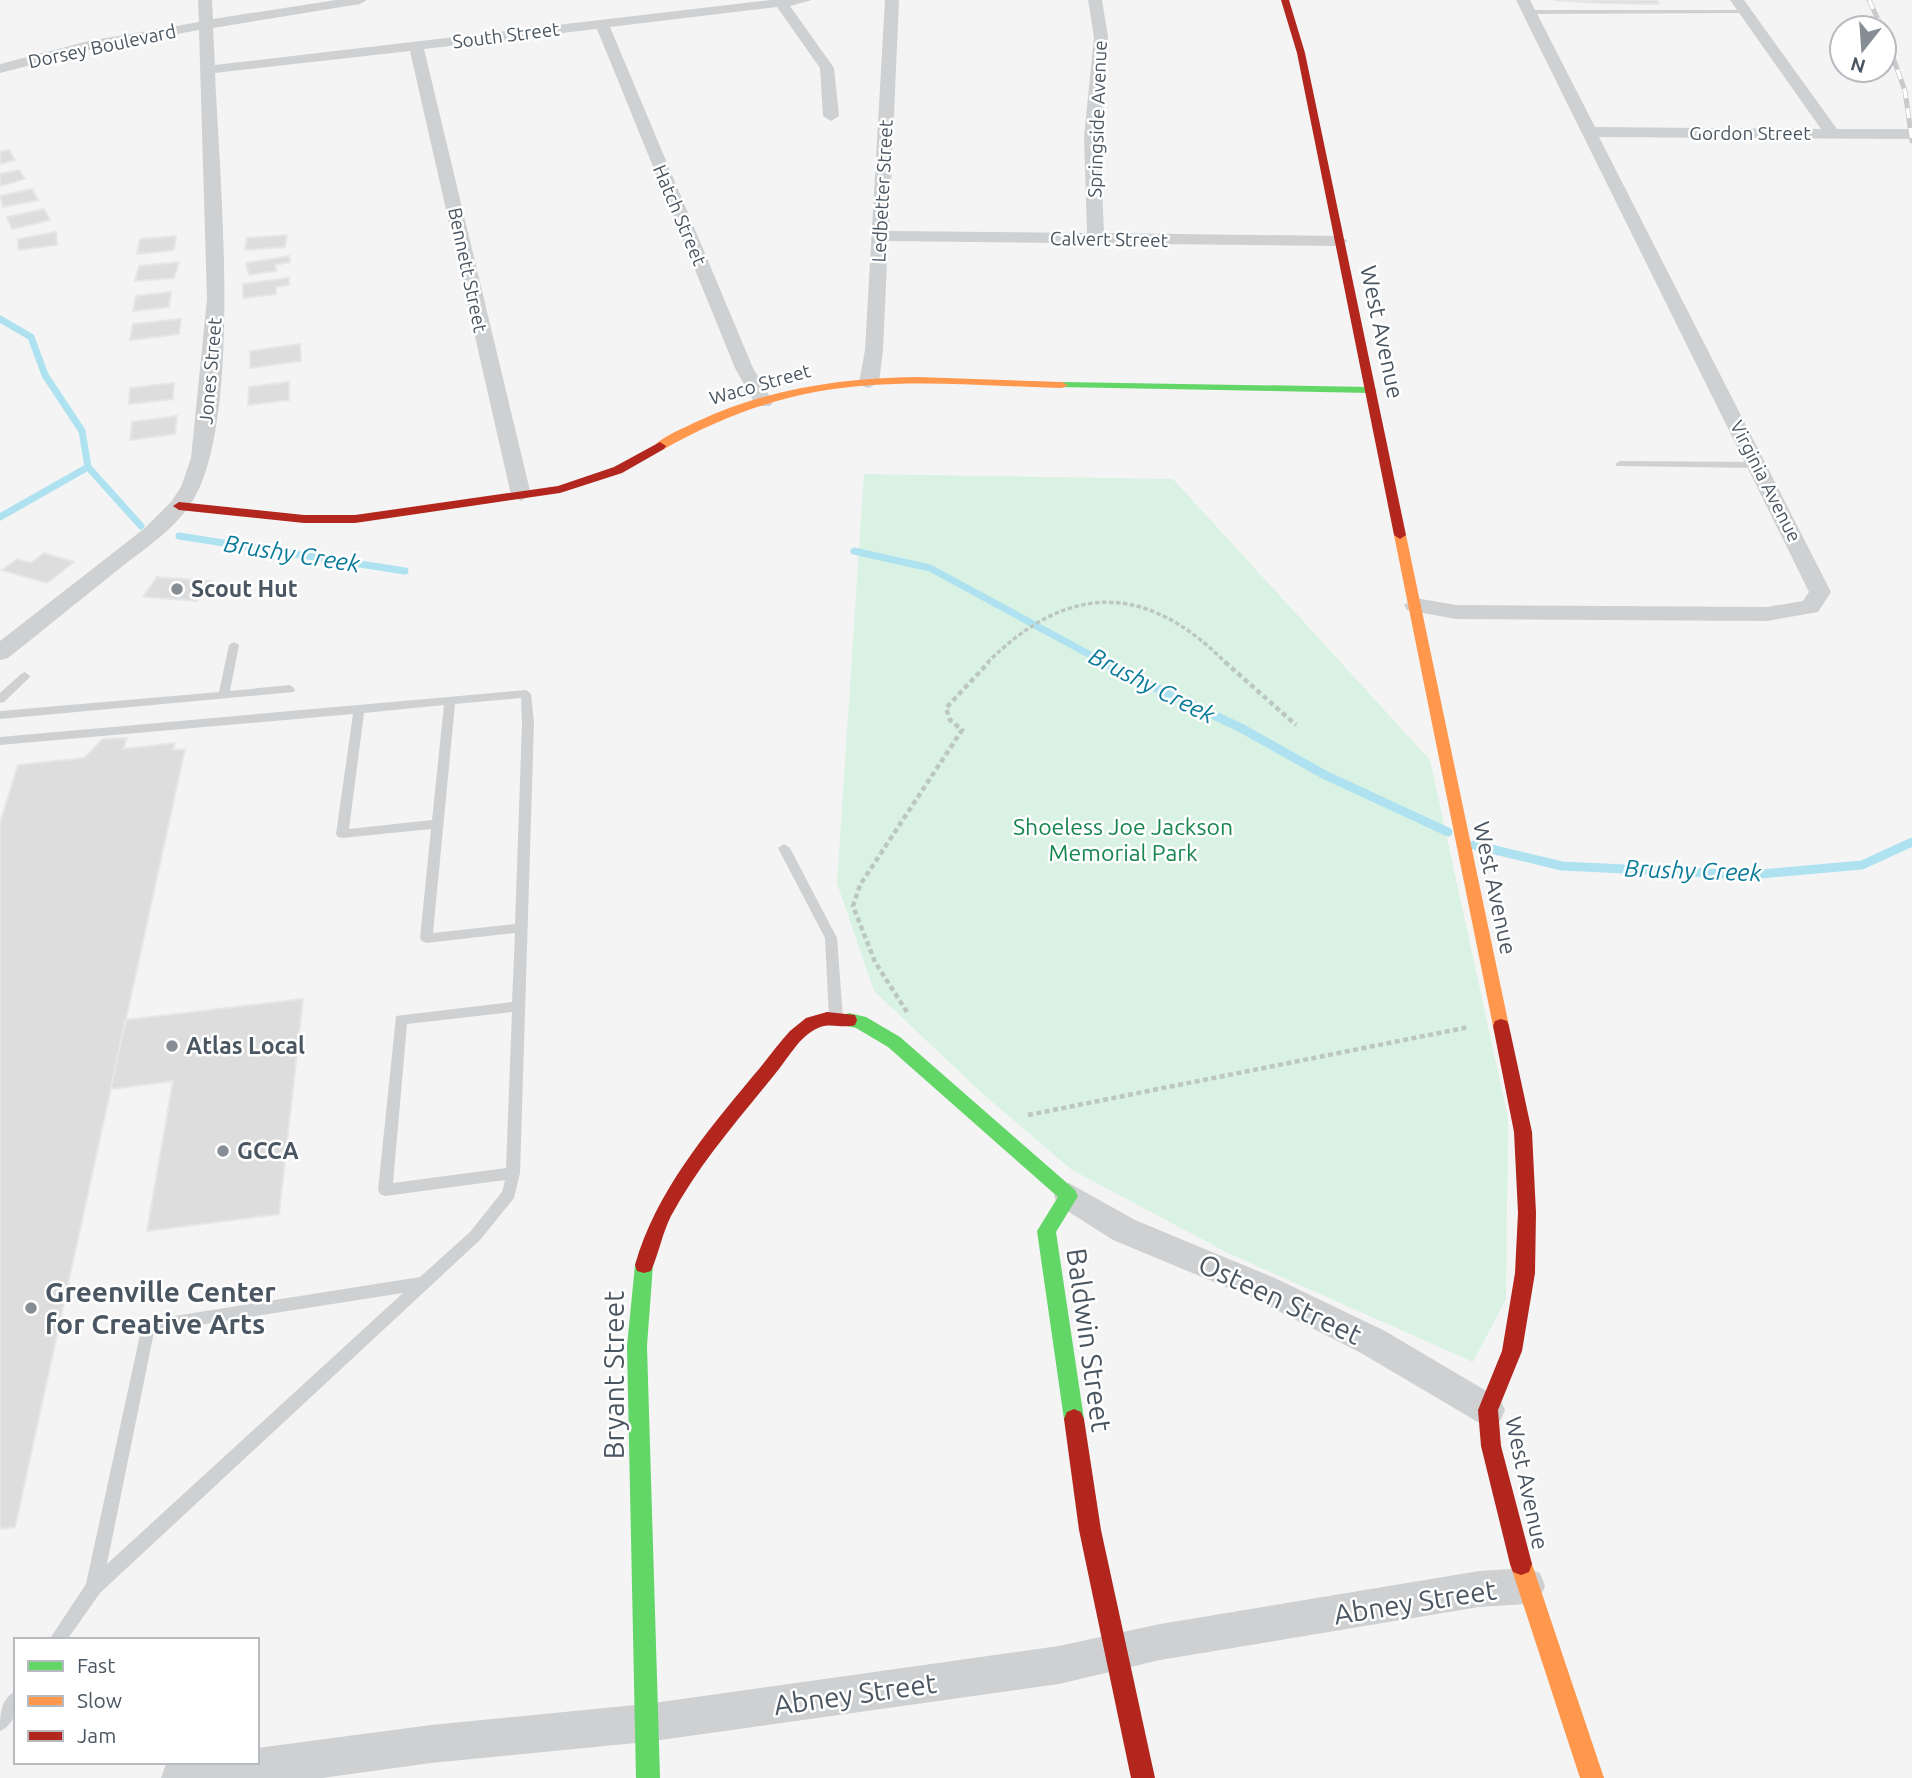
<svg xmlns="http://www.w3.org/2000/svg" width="1912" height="1778" font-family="Ubuntu,sans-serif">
<rect width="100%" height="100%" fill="#f4f4f4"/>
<path fill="#d9f2e3" d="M864 474 1173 479 1430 760 1508 1118 1506 1299 1473 1362 1228 1253 1072 1170 983 1094 874 991 837 883Z"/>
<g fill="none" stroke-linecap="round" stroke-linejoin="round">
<path stroke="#aee2f0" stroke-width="7" d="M0 319 31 337 45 375 82 431 88 467 141 526
M0 517 88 467
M179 536 405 571
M854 551 930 568 1105 663"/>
<path stroke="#aee2f0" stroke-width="9" d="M1102 662 1241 728 1325 775 1448 832
M1474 845 1562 866 1749 875 1862 865 1912 842"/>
</g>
<path fill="#ddddde" stroke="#e5e6e7" stroke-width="2" d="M1554 0H1657L1659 4 1600 3Z
M9 150 15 160 0 164V152Z
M19 170 25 179 0 186V174Z
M32 189 38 200 3 207 0 196Z
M44 209 50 220 12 229 7 217Z
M56 232 57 245 18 250V239Z
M287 235 285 247 245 250 247 238Z
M176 236 174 250 137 254 140 239Z
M289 256 290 262 275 265 276 271 249 275 246 263Z
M179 262 174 278 135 281 139 266Z
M289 278V285L276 287V294L243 298V284Z
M171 292 169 307 133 311 136 296Z
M181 319 179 334 130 340 133 324Z
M300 344 301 361 250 368V351Z
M289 382V400L248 405 249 387Z
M174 383 173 399 129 404 130 388Z
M177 416 175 434 130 440 132 422Z
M44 553 74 562 47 583 2 570 17 559 31 563Z
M157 577 211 581 197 601 143 597Z
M127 738 123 749 175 743 173 750 185 749 15 1527 0 1529V823L18 765 84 758 103 739Z
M303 999 279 1214 147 1231 173 1081 111 1089 125 1020Z"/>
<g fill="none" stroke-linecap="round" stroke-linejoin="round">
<path stroke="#bcc7c4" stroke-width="3.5" stroke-dasharray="4.5 2.5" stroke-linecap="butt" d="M987 663C1068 582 1146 582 1226 663"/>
<path stroke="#bcc7c4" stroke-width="4.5" stroke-dasharray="5 3.5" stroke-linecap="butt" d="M1225 662 1296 725
M907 1012 875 962 853 906 860 885 962 730 950 720 946 708 989 662
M1028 1115 1469 1027"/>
<path fill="#ced0d2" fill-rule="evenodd" d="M1745 10 1748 12 1747 13 1529 14 1526 12 1529 10Z
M1620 461 1758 462 1763 465 1758 468 1617 466 1615 464Z
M234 642 239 645 230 691 290 685 295 689 294 692 0 719V711L219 692 229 645Z
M25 672 30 676 29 678 4 702 0 703V693L21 674Z
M526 690 531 694 534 723 520 1173 514 1198 480 1240 100 1593 67 1640H49L86 1584 143 1321 420 1277 470 1232 502 1192 505 1180 385 1196 380 1194 378 1190 396 1016 512 1002 515 933 426 943 422 941 420 938 431 829 342 838 338 837 336 834 353 714 0 745V737ZM521 698 522 723 515 924 433 933 455 704ZM444 705 432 820 349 829 364 713ZM512 1012 506 1168 393 1183 407 1024ZM403 1293 107 1564 154 1332Z
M784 844 790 848 837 938 843 1018 841 1022H831L829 1018 825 938 778 848Z
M16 1691C16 1707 17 1724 0 1731 0 1715 0 1699 16 1691Z"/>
<path fill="#ced0d2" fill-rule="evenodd" d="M198 0H212L213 19 336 0H367L360 4 213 28 215 65 770 0H812L790 6 834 68 839 116 831 121 823 116 820 68 777 7 610 27 753 368 773 402 770 406H756L735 368 597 29 424 49 531 495 521 501 511 495 410 51 215 73C219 172 245 433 188 508 171 531 146 548 124 565 85 596 47 627 8 658L0 660V641L145 528 171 502 181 487 191 458 207 299 199 30 89 50 0 73V64L89 41 199 22Z
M885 0H899L889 231 1087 233 1084 137 1094 37 1088 0H1102L1108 37 1100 137 1104 233 1339 236 1348 241 1339 246 888 241 883 350 879 382 869 388 862 386 859 382 865 350Z
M1516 0H1530L1595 127 1821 129 1730 0H1744L1837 129H1912V139L1599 137 1831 592 1818 612 1767 621 1456 619 1407 610 1404 605 1415 598 1456 605 1767 607 1803 601 1809 592Z
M1069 1183 1135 1220 1277 1279 1385 1331 1500 1399 1505 1410 1500 1421 1488 1426 1476 1421 1361 1353 1255 1299 1113 1240 1058 1205 1054 1196 1058 1187Z
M1527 1568 1540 1573 1545 1586 1540 1599 1527 1604 1479 1607 1160 1660 1059 1684 646 1742 431 1763 322 1778H161L166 1764 171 1762H257V1748L431 1725 646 1704 1059 1646 1160 1624 1479 1571Z"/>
<path fill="#63d668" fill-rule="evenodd" d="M1062 382 1371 387 1377 390 1371 393 1058 387V383Z
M849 1013 866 1017 900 1037 1075 1190 1078 1196 1056 1232 1084 1419 1081 1426 1074 1429 1067 1426 1064 1419 1037 1231 1058 1197 888 1047 856 1028 843 1025 841 1020 843 1015Z
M644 1257 651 1259 653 1265 647 1346 660 1778H636L627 1346 635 1265 637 1259Z"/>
<path fill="#ff974d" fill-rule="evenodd" d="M917 377 1062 382 1068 385 1062 388C980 386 896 377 815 392 761 402 712 422 664 449L660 450 654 446C665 435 682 429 696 422 766 389 841 378 917 377Z
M1400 531 1406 535 1509 1026 1507 1031H1495L1493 1026 1394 535Z
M1521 1553 1529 1556 1532 1564 1604 1778H1580L1510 1564 1513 1556Z"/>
<path fill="#b3261e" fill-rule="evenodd" d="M1281 0H1289L1305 53 1406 535 1400 539 1394 535 1297 53Z
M660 442 666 446 664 449 622 473 560 493 355 523H304L179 510 173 506 179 502 304 515H355L558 486 614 467Z
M827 1012 855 1015 857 1020 855 1025C843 1029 830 1022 818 1028 799 1036 788 1059 775 1074 738 1120 699 1164 671 1216 662 1234 659 1253 651 1271L644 1273 637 1271 635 1265C656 1192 705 1134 753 1076 766 1061 777 1045 790 1031L806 1018Z
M1501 1019 1507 1021 1509 1026 1532 1132 1536 1213 1535 1273 1522 1351 1498 1410 1501 1446 1532 1564 1529 1572 1521 1575 1513 1572 1510 1564 1481 1446 1478 1410 1502 1351 1515 1273 1518 1213 1514 1132 1493 1026 1495 1021Z
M1074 1409 1081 1412 1084 1419 1101 1530 1155 1778H1131L1079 1530 1064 1419 1067 1412Z"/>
<g stroke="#c9cacc" stroke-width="5">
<path id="rail" d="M1869 0 1882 28
M1884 32 1905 91 1912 141"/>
</g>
<use href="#rail" stroke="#fff" stroke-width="3.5" stroke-dasharray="10" stroke-linecap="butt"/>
</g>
<g fill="#868d94" stroke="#fff" stroke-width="2.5">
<circle cx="177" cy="589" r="7"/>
<circle cx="172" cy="1046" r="7"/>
<circle cx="223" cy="1151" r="7"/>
<circle cx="31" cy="1308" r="7"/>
</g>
<g text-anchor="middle" stroke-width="5" stroke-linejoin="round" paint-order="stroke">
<g font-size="19" fill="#4a5661" stroke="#fff">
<text transform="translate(506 35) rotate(-7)" y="7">South Street</text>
<text transform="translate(102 46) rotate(-12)" y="7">Dorsey Boulevard</text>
<text transform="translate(1097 119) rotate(-88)" y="7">Springside Avenue</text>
<text x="1750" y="140">Gordon Street</text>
<text transform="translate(882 191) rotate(-87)" y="7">Ledbetter Street</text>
<text transform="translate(680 215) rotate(67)" y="7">Hatch Street</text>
<text transform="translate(1109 239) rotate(1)" y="7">Calvert Street</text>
<text transform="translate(468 270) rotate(78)" y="7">Bennett Street</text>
<text transform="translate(210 371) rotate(-85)" y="7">Jones Street</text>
<text transform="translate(760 384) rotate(-16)" y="7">Waco Street</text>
<text transform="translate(1766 481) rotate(63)" y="7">Virginia Avenue</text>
</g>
<g font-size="23" fill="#4a5661" stroke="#fff">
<text transform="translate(1382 332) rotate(78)" y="8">West Avenue</text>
<text transform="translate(1495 888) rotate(78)" y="8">West Avenue</text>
<text transform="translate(1527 1483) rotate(78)" y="8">West Avenue</text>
</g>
<g font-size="23" font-weight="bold" fill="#4a5661" stroke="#fff" text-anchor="start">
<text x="191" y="597">Scout Hut</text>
<text x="186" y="1054">Atlas Local</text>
<text x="237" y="1159">GCCA</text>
</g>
<g font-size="23" fill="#17864f" stroke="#fff">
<text x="1123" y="835">Shoeless Joe Jackson<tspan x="1123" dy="26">Memorial Park</tspan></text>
</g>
<g font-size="24" font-style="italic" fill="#0c7c9b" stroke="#fff">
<text transform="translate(292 554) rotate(9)" y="8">Brushy Creek</text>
<text transform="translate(1152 686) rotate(27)" y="8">Brushy Creek</text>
<text transform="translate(1693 871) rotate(2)" y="8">Brushy Creek</text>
</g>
<g font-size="28" font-weight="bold" fill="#4a5661" stroke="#fff" text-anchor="start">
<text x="45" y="1302">Greenville Center<tspan x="45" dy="32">for Creative Arts</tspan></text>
</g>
<g font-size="28" fill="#4a5661" stroke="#fff">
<text transform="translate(1280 1299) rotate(25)" y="10">Osteen Street</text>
<text transform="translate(1089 1340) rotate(82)" y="10">Baldwin Street</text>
<text transform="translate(614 1375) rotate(-90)" y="10">Bryant Street</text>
<text transform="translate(1415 1602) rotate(-9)" y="10">Abney Street</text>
<text transform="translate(855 1694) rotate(-8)" y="10">Abney Street</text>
</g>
</g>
<rect x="14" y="1638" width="245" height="126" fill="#ffffff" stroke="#b7bbc0" stroke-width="2"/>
<rect x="28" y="1661" width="35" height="10" fill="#63d668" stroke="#b7bbc0" stroke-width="2"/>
<text x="77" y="1673" font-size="21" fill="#4a5661">Fast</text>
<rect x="28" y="1696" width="35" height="10" fill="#ff974d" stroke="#b7bbc0" stroke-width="2"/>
<text x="77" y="1708" font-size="21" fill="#4a5661">Slow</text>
<rect x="28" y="1731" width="35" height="10" fill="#b3261e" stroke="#b7bbc0" stroke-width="2"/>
<text x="77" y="1743" font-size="21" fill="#4a5661">Jam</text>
<g transform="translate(1863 49) rotate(197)"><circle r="33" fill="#ffffff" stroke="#b7bbc0" stroke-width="2"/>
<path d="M0-5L12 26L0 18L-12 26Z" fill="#868d94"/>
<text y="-10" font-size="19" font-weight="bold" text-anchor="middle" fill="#4a5661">N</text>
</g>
</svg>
